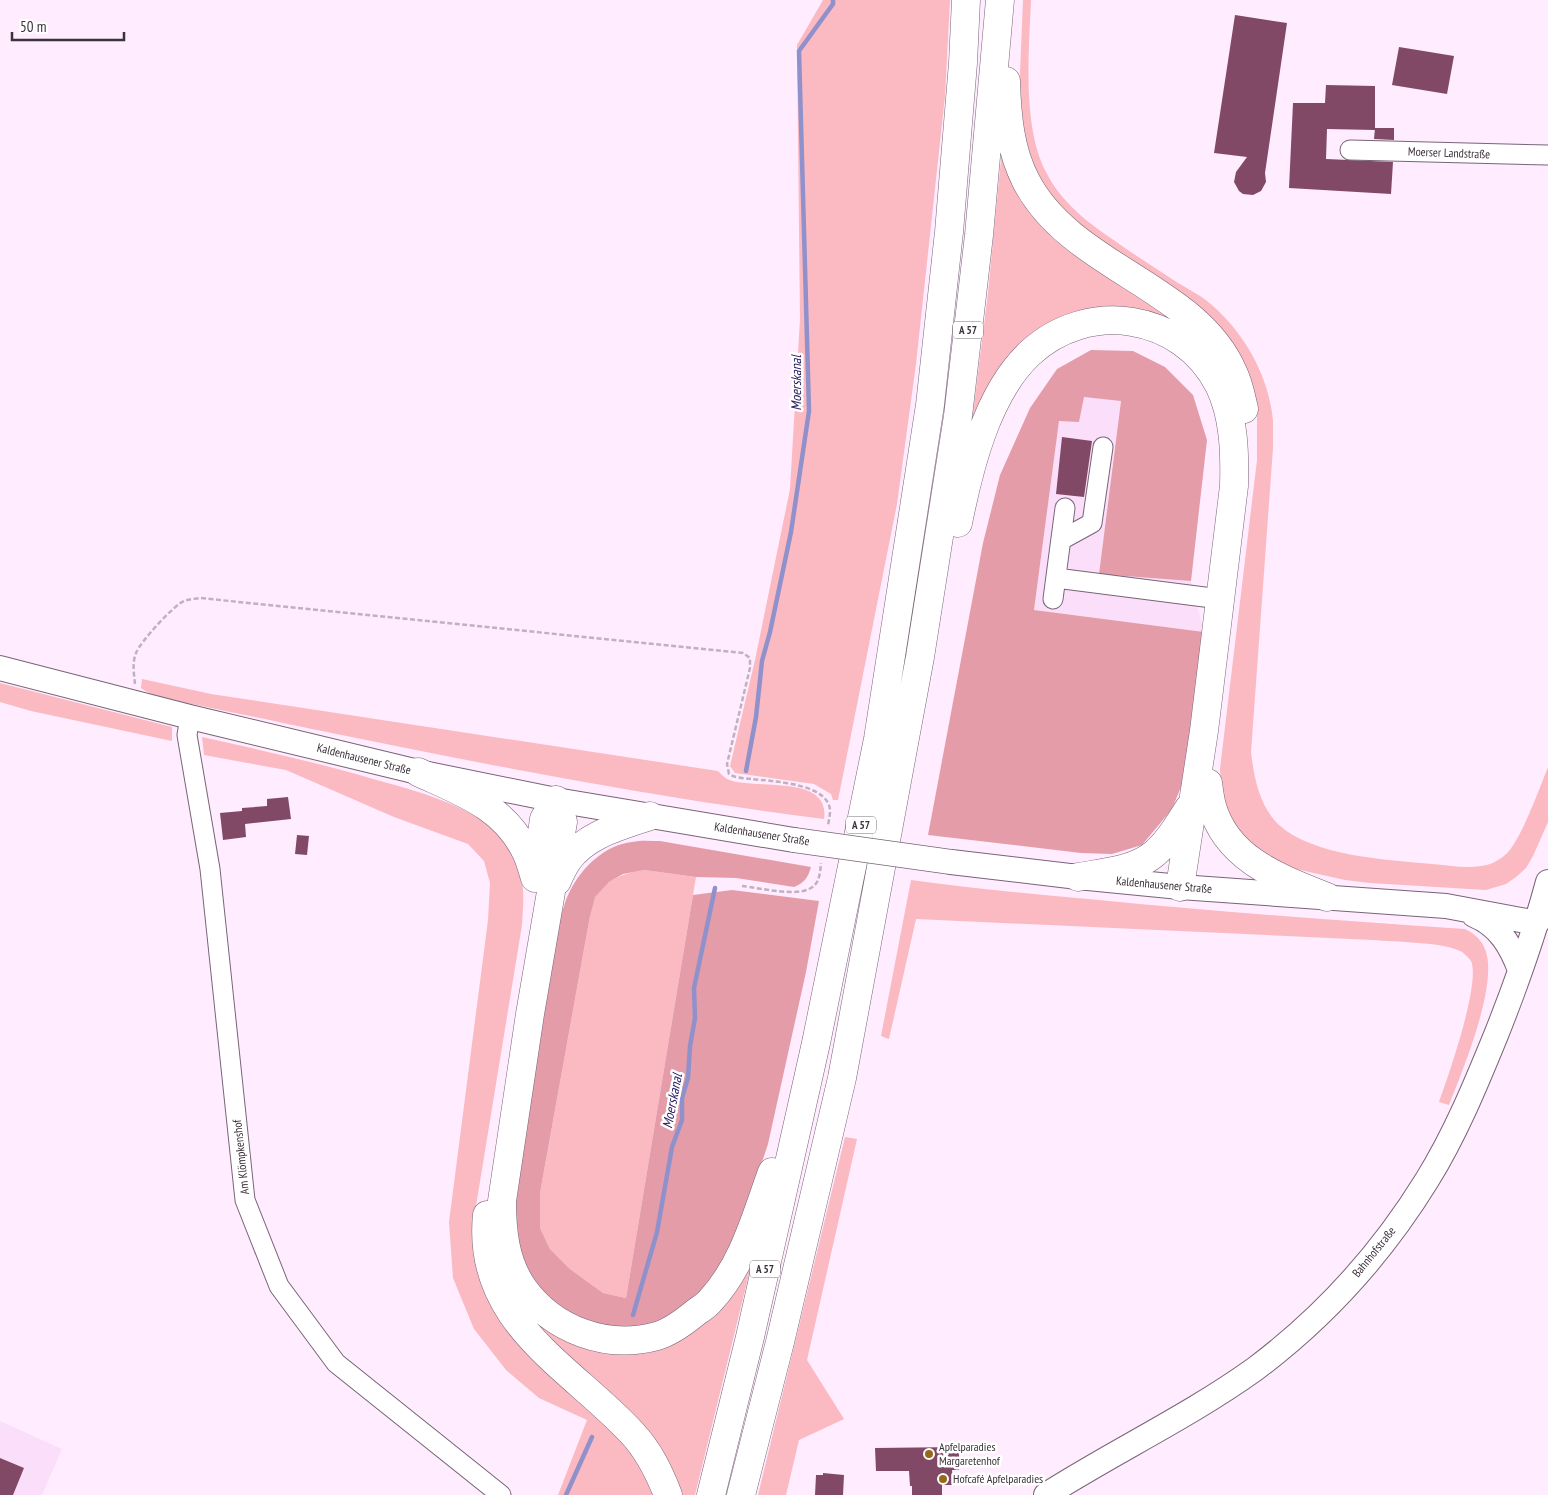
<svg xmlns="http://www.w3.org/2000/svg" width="1548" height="1495" font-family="'PT Sans Narrow',sans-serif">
<rect width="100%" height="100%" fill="#ffecfe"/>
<path fill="#fbdefa" d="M1084 397 1121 400 1099 573 1191 581 1204 632 1034 610 1059 420Z
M0 1421 62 1449 42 1495H0Z"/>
<path fill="#fbb9c2" d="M823 0H950L945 96 916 364 897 504 838 800H833L831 794 814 784 735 773 730 766 755 660 790 489 800 319 797 45Z
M1023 0H1031C1029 51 1022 126 1046 172 1061 202 1088 223 1115 241 1136 256 1157 269 1178 283 1188 289 1198 294 1207 301 1243 330 1269 375 1273 421 1273 430 1273 439 1273 448L1251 752C1254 777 1259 806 1279 825 1313 856 1387 860 1432 864 1447 865 1465 869 1481 866 1490 865 1498 861 1505 855 1520 843 1540 787 1548 767V822L1533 856 1526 868 1516 877 1506 884 1486 890 1370 883 1345 880 1287 867 1249 846 1228 814 1221 785 1220 769 1257 460V413L1254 396 1083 231 1042 188 1024 145 1019 98Z
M1003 139 1011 157 1154 298 1198 347 1064 324 968 454 988 293Z
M142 679 211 694 718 771C721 774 724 777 727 779 751 791 831 772 824 819 642 796 462 760 283 723 256 717 229 712 202 706 182 702 157 700 141 688Z
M0 683 172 727V741L31 711 0 702Z
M202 737C256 749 310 761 363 776 407 789 468 802 501 836 504 840 506 845 509 849 526 878 524 893 522 925L476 1206V1259L627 1441 657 1495H558L587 1420 539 1398 506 1370 474 1329 453 1278 449 1222 488 920 490 883 484 861 468 844 394 817 286 770 204 755Z
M644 870 696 877 626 1298 603 1293 570 1269 550 1249 540 1228V1193L590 916C591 910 592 902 595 897 606 879 625 873 644 870Z
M911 880C973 889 1036 894 1099 900 1221 912 1343 921 1465 929 1473 933 1480 938 1484 947 1501 979 1462 1072 1449 1105L1439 1102C1448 1077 1481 983 1471 961 1469 958 1463 952 1460 951 1442 942 1395 942 1373 940L916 919 889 1039 881 1036Z
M845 1137 857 1139 807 1360 844 1419 799 1440 786 1495H758Z
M497 1231 564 1333 758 1237 695 1495H675L537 1337Z"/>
<path fill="#e49da8" d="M1091 350 1133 351 1165 367 1193 395 1207 440 1191 581 1099 574 1121 401 1084 397 1079 422 1059 421 1034 610 1204 632 1187 772 1172 809 1142 845 1112 854 1081 853 928 835 983 543 1000 475 1030 408 1057 369Z
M660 841 811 867C808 878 804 883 794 887L736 878 696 877 644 870 623 874 609 882 595 897 590 916 540 1193V1228L550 1249 570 1269 603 1293 626 1298 693 895 732 890 819 901 806 972 768 1144 748 1205 729 1253 703 1292 656 1325 603 1329 560 1311 530 1278 517 1241 513 1202 559 921C563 911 565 900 570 891 582 867 605 845 632 842 641 840 651 841 660 841Z"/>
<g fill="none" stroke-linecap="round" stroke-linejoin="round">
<path stroke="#9091cb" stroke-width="4.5" d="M746 771 756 717 762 661 770 632 791 532 809 411 799 51 833 4V0
M633 1315 657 1232 672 1147 682 1120V1098L688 1078 690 1046 695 1018 694 988 715 888
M566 1495 592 1437"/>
</g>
<path fill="#814966" d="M1235 15 1287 23 1265 173 1266 182 1261 191 1253 195 1243 194 1239 191 1234 182 1236 172 1247 157 1214 153Z
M1399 47 1454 56 1447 94 1392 85Z
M1326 85 1375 86V130L1327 129 1326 159 1393 162 1391 194 1289 188 1293 103H1325Z
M1375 128H1394V140L1374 139Z
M1062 437 1092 441 1084 497 1056 494Z
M288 797 291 819 245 824 246 837 223 840 220 813 242 811V808L267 806V799Z
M297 835 309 836 307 855 295 854Z
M959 1447V1470H952L953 1485H942V1495H912V1486H910L909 1471H876L875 1448Z
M0 1458 24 1468 13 1495H0Z
M823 1473 844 1475 843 1495H815L816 1475H823Z"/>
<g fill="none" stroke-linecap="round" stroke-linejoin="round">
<g stroke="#786477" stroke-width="21">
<path id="minor" d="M1350 150 1548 155
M1061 540 1092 523 1103 447
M1056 578 1220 599
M1053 599 1065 508
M190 717 187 735 210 869 245 1200 279 1286 336 1363 501 1495"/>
</g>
<g stroke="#786477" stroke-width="26">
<path id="major" d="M0 668 190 717 418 772 556 800 794 840
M951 862 1078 877 1180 887 1446 906 1537 923
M1474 915C1499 925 1511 946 1520 970
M1046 1495C1115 1451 1188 1417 1255 1369 1323 1318 1382 1253 1427 1180 1455 1135 1476 1084 1496 1035 1516 985 1534 934 1548 882"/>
</g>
<g stroke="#786477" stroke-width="29">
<path id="highway" d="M1006 81C1007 116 1010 150 1026 181 1071 268 1196 286 1233 372 1239 384 1241 396 1244 409
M958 523C969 468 987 394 1029 354 1087 299 1182 313 1219 385 1234 416 1235 452 1234 486L1204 731 1180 887
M418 772C461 792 504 806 526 852 530 860 532 869 535 878
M1208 783C1209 791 1210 799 1212 806 1227 860 1280 878 1327 897
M556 800 563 822 530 1014 502 1201C502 1231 505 1262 523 1288 553 1330 607 1350 657 1336 671 1332 684 1322 695 1313 700 1309 706 1306 710 1301 743 1266 756 1216 772 1172
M537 868 544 819 556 800
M1078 877C1101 873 1130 871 1150 857 1166 846 1178 825 1189 808
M557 881C560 874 564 866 568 860 587 834 621 826 650 816
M487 1215C476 1322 570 1366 632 1433 649 1451 659 1472 668 1495
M711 1495 750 1337 816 1043 878 739 930 405 949 232 963 63 966 0
M741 1495 780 1342 842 1078 920 657 958 416 979 235 1000 0"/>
</g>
<path stroke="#c0b1c0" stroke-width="2.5" stroke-dasharray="5 2.5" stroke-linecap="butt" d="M135 684C134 674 132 663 136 653 140 642 174 605 184 601 189 599 195 599 200 598L743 653 750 658V668L727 764 729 774C735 778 744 778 751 779 771 781 818 783 828 803 832 810 829 818 828 826
M742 886C760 888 796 897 811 888 820 883 820 872 821 863"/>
<use href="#minor" stroke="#fff" stroke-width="19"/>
<use href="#major" stroke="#fff" stroke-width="24"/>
<use href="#highway" stroke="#fff" stroke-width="28"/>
<g stroke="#786477" stroke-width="26" stroke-linecap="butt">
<path id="major-bridge" d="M794 840 951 862"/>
</g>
<use href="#major-bridge" stroke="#fff" stroke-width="24"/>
</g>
<g fill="#98681a" stroke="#fff" stroke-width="2">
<circle cx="929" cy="1454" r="5"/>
<circle cx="943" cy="1479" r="5"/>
</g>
<g text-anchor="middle" stroke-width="5" stroke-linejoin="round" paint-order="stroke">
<g fill="#fff" stroke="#767076" stroke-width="1">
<rect x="953" y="321.5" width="30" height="17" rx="4"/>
<rect x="846" y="816.5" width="30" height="17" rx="4"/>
<rect x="750" y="1260.5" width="30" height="17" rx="4"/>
</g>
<g font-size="11" font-weight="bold" fill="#3b323b">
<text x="968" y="334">A 57</text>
<text x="861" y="829">A 57</text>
<text x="765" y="1273">A 57</text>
</g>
<g font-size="12" fill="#3b323b" stroke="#fff">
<text transform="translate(1449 153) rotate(2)" y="4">Moerser Landstraße</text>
<text transform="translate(364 759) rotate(14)" y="4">Kaldenhausener Straße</text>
<text transform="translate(762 834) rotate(9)" y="4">Kaldenhausener Straße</text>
<text transform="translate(1164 885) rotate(5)" y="4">Kaldenhausener Straße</text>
<text transform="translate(241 1157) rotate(-96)" y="4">Am Klömpkenshof</text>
<text transform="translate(1374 1252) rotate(-51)" y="4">Bahnhofstraße</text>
</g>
<g font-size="12" fill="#3b323b" stroke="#fff" text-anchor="start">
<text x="939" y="1451">Apfelparadies<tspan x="939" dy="14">Margaretenhof</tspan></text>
<text x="953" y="1483">Hofcafé Apfelparadies</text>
</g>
<g font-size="14" font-style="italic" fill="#2b2166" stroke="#fff">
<text transform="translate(796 383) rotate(-90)" y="5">Moerskanal</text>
<text transform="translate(672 1101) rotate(-79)" y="5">Moerskanal</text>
</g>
</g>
<path d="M12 32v8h112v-8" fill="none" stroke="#3b323b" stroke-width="2.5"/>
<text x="20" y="32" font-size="15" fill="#3b323b" stroke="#ffffff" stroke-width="4" paint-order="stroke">50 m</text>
</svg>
